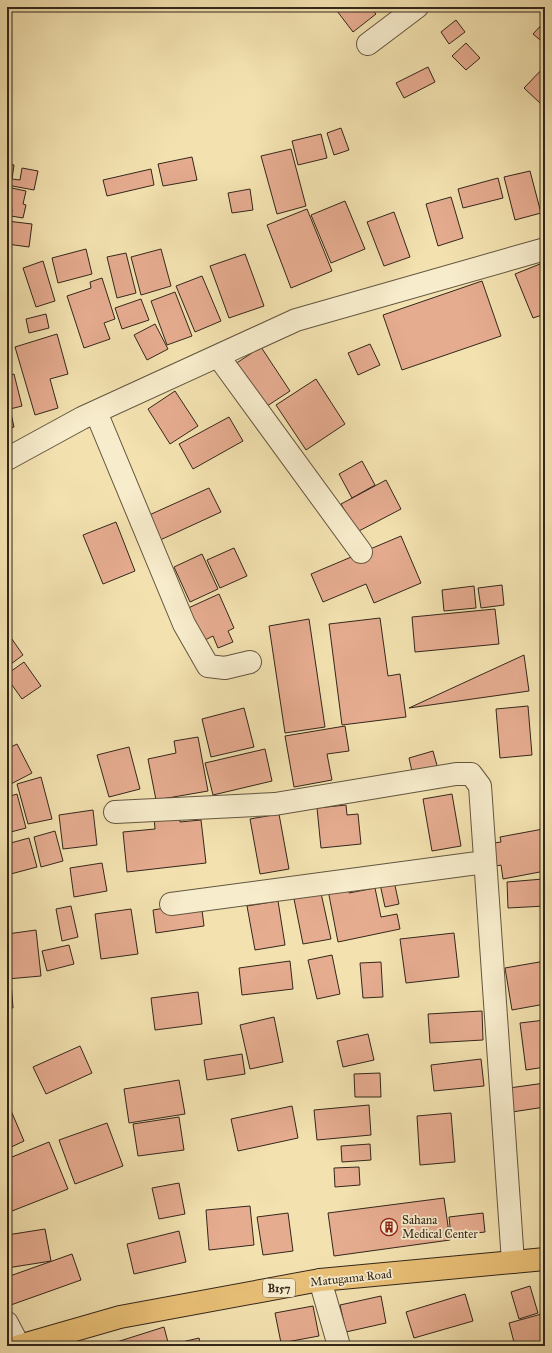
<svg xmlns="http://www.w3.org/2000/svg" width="552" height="1353" font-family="'IM FELL Great Primer',serif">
<rect width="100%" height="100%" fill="#f3e2b0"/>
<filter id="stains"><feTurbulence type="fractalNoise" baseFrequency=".005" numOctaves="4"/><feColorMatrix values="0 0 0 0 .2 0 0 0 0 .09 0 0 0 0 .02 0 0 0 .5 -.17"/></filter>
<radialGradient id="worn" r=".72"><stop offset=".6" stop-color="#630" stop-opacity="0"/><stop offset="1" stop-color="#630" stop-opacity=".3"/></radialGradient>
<path fill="#e6ac90" stroke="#33271b" d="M334 7H370L376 14 353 32Z
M456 20 465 32 449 44 441 32Z
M545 21V44L533 34Z
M466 43 480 58 466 70 452 56Z
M545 66V100L541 104 524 88Z
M428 67 435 82 404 98 396 83Z
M341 128 349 150 334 155 327 133Z
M321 134 327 158 298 165 292 141Z
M291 149 306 206 277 214 261 156Z
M192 157 197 180 163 186 158 164Z
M7 164 14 165 12 179 20 180 22 168 38 171 34 190 7 185Z
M151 169 154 185 107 196 103 180Z
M530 171 541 213 515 220 504 177Z
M498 178 503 198 463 208 458 189Z
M7 187 26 191 23 204 26 205 23 218 11 216 12 209 7 208Z
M250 189 253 210 232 213 228 193Z
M451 197 463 238 438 246 426 204Z
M345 201 365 249 331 263 311 215Z
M307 209 332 271 291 288 267 225Z
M394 212 410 257 384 266 367 222Z
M7 221 32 224 29 247 7 244Z
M86 249 92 274 58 283 52 258Z
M161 249 171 286 141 295 131 257Z
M126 253 136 293 117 298 107 257Z
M245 254 264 306 229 318 210 266Z
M43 261 55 301 36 307 23 268Z
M540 264 545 276V314L533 318 515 274Z
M202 276 221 321 195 332 176 286Z
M102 278 115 319 104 323 110 339 84 348 67 296 91 288 90 282Z
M482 281 501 336 402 370 383 315Z
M175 292 192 336 167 345 151 301Z
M141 299 149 320 122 329 115 308Z
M46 314 49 328 29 333 26 319Z
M155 324 168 349 147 360 134 335Z
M57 334 68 374 50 379 58 408 35 415 15 347Z
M370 344 380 365 358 375 348 353Z
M261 347 290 391 264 408 235 364Z
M14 374 22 406 10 409 14 427 7 429V376Z
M316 379 345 424 306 450 276 405Z
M175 391 198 426 170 444 148 409Z
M229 417 243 441 193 469 179 444Z
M362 461 375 485 352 498 339 474Z
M386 480 401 509 357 532 341 504Z
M209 488 221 512 158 541 147 516Z
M116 522 135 571 103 584 83 535Z
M401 536 421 583 374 603 366 584 323 602 311 574Z
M234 548 247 576 220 588 207 560Z
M202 554 218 589 190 602 174 567Z
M502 585 504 605 481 608 478 588Z
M474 586 476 608 444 611 442 590Z
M219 594 234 628 228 631 233 642 218 648 213 636 201 642 186 609Z
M495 609 499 644 415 652 412 617Z
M380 618 388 676 400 674 406 717 342 725 329 624Z
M309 619 325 727 285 733 269 626Z
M7 632 23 655 7 667Z
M524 655 529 691 409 708Z
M24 662 41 686 22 699 7 678V674Z
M528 706 532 755 500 758 496 709Z
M244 708 254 747 211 757 202 719Z
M345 726 349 751 327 754 332 780 294 787 285 736Z
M198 737 208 791 156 800 148 759 176 753 174 741Z
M17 744 32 773 7 786V749Z
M129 747 140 789 109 797 97 755Z
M265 749 272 781 213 795 205 763Z
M433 751 438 769 413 776 409 758Z
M41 777 52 819 28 824 17 784Z
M17 794 26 828 7 833V797Z
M452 794 461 846 432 851 423 799Z
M346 805 347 815 358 814 361 844 321 848 317 808Z
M93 810 97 845 63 849 59 815Z
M179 814 180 822 201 820 206 863 127 872 123 832 155 829 154 817Z
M279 814 289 869 260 874 250 819Z
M543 829 545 840V871L503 879 501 865 491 867 487 844 501 842 500 837Z
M55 831 63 861 41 867 34 837Z
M29 838 37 867 7 875V844Z
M102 863 107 891 74 897 70 868Z
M543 879 545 906 508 908 507 882Z
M394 881 399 904 385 907 380 884Z
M348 886 349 893 375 888 381 917 397 914 400 929 338 942 328 890Z
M321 893 331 939 303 944 294 899Z
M278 901 285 945 255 950 247 906Z
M201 902 204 926 156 933 153 910Z
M71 906 78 937 62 941 56 909Z
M131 909 138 954 101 959 95 914Z
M36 930 41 976 7 979V934Z
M454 933 459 977 406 983 400 939Z
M69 945 74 964 47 971 42 951Z
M332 955 340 994 317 999 308 960Z
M290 961 293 989 242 995 239 968Z
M545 961V1004L512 1010 505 968Z
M381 962 383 997 363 998 360 963Z
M7 982H11L13 1008H7Z
M198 992 202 1024 155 1030 151 998Z
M482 1011 483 1040 430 1043 428 1014Z
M274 1017 283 1062 250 1069 240 1025Z
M545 1020V1067L526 1070 520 1023Z
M368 1034 374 1060 343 1067 337 1041Z
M80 1046 92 1073 46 1094 33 1067Z
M242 1054 245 1074 207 1080 204 1060Z
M481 1059 484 1086 434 1091 431 1065Z
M380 1073 381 1097H355L354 1074Z
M179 1080 185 1114 129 1123 124 1089Z
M545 1083V1107L512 1112 509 1088Z
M369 1105 371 1135 317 1140 314 1110Z
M9 1106 24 1141 7 1149V1107Z
M292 1106 298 1138 238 1151 231 1119Z
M451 1113 455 1162 420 1165 417 1116Z
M179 1117 184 1150 138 1156 133 1124Z
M107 1123 123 1166 75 1184 59 1140Z
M49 1142 68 1189 7 1213V1159Z
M370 1144 371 1160 342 1162 341 1146Z
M359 1167 360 1185 335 1187 334 1168Z
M179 1183 185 1214 159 1219 152 1188Z
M444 1198 450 1240 334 1256 328 1213Z
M542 1201H545V1230H544Z
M250 1206 254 1245 209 1250 206 1210Z
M288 1213 293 1251 263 1255 257 1217Z
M483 1213 485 1232 451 1236 449 1217Z
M45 1229 51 1261 7 1268V1235Z
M179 1231 186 1262 134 1274 127 1244Z
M72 1254 81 1280 8 1306 7 1302V1277Z
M530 1286 538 1313 519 1319 511 1292Z
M465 1294 473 1321 414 1338 406 1312Z
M381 1296 386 1323 346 1332 340 1305Z
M313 1306 319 1336 281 1343 275 1313Z
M545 1313V1346H515L509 1323Z
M164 1327 169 1346H104Z
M199 1338 201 1346H183L182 1342Z"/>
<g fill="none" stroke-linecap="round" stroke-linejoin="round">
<g stroke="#635640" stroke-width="24">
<path id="minor" d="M368 44 417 7
M218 356 361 552
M96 412 184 624 208 666 225 668 250 662
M7 459 82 418 296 320 545 249
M115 812 275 804 456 774H471L480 786 513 1262
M171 904 485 862
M320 1280 339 1346
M7 1323 19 1346"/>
</g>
<g stroke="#33271b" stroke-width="24">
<path id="major" d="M19 1346 120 1317 320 1280 545 1259"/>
</g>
<use href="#minor" stroke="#f7eccc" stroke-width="22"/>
<use href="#major" stroke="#eac178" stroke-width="22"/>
</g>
<defs>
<g id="building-ring" transform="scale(0.9)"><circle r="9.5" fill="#f7eccc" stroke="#8f2418" stroke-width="1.5"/><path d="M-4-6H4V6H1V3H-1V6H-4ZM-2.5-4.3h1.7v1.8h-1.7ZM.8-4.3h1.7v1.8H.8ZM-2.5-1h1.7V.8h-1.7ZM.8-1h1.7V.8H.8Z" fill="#8f2418"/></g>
</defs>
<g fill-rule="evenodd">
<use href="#building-ring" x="389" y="1227"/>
</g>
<g text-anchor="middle" stroke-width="3.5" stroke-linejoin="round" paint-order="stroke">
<rect fill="#f7eccc" stroke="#6e6250" stroke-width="1" x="263" y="1279" width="32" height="18" rx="3"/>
<g font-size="11" font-weight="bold" fill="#33271b">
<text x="279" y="1292">B157</text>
</g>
<g font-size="12" fill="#33271b" stroke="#f7eccc" text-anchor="start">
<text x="402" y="1224">Sahana<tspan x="402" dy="14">Medical Center</tspan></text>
</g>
<g font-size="12" fill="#33271b" stroke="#f7eccc">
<text transform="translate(351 1278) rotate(-6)" y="4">Matugama Road</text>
</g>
</g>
<rect width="552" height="1353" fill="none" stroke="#f3e2b0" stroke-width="24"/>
<rect x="8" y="8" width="536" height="1337" fill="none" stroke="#33271b" stroke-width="2"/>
<rect x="12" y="12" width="528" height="1329" fill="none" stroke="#33271b"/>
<rect width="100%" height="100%" filter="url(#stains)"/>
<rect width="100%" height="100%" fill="url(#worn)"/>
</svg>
